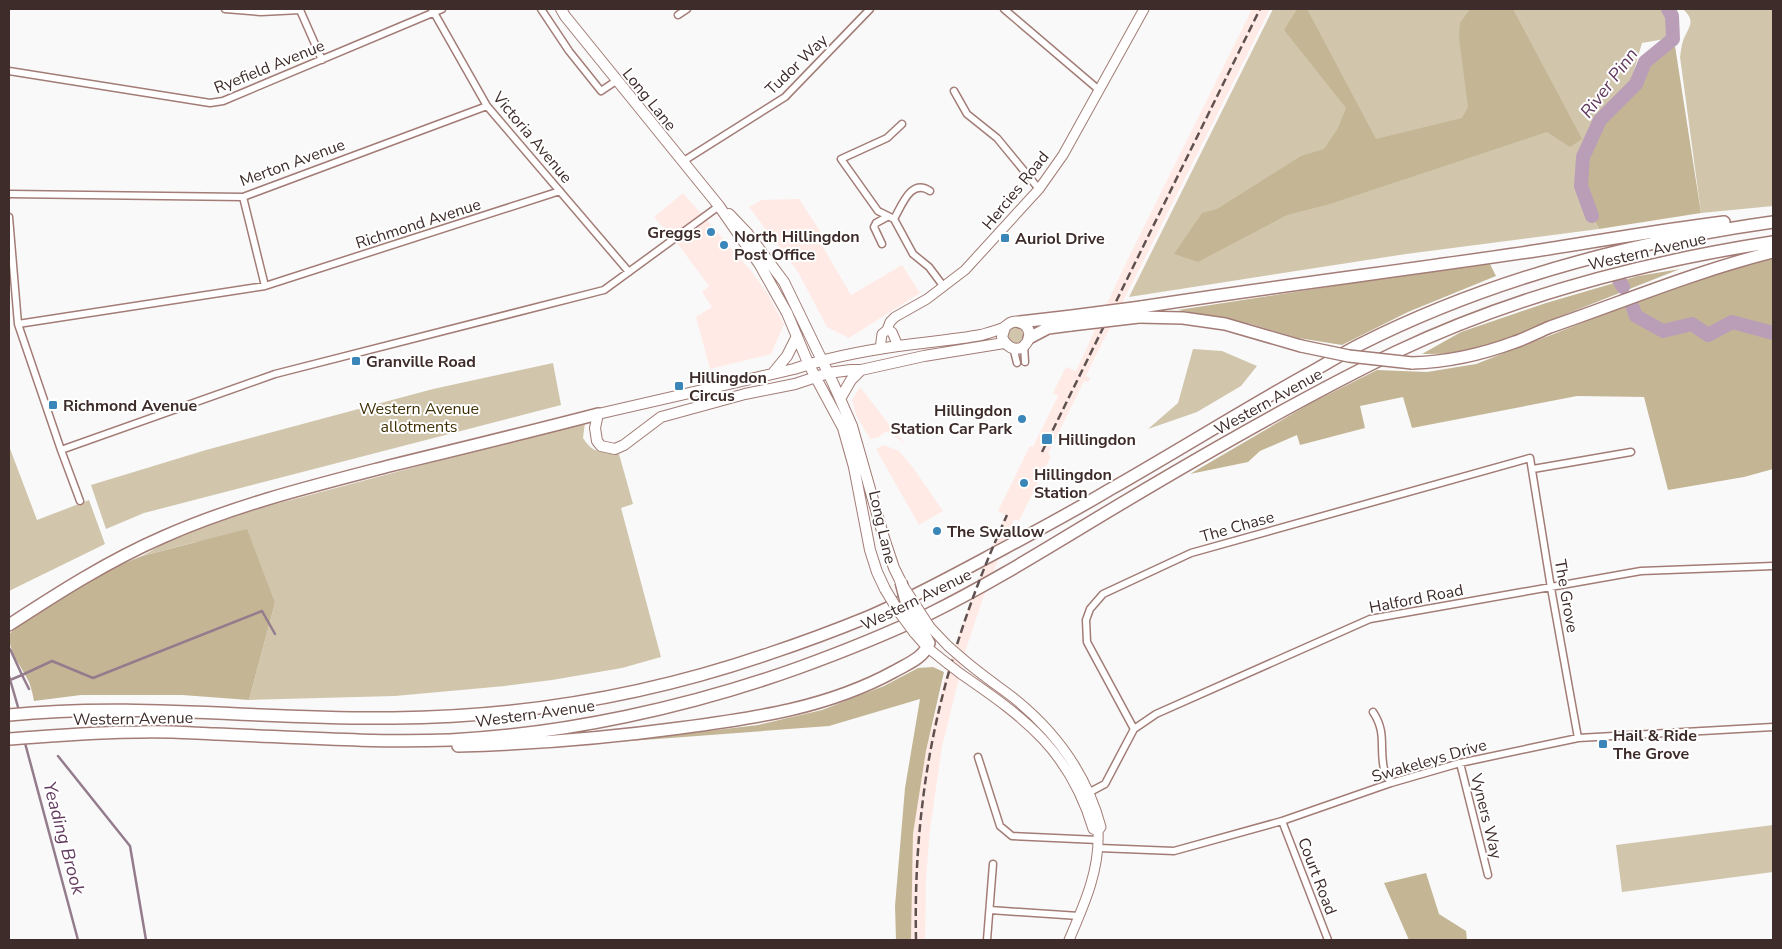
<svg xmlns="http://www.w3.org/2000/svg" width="1782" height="949" font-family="'Nunito Sans',sans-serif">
<rect width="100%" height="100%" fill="#f9f9f9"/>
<path fill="#ffeae6" d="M1252 9H1270L1094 359 1086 376 1090 378 1088 382 1084 381 1048 454 1051 456 1019 521 1014 519 983 598 966 649 942 747 930 829 926 878 925 940H911L913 834 926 751 945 677 957 641 973 595 1005 515 998 511 1030 446 1033 447 1058 396 1053 393 1066 367 1076 371 1124 267Z
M683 193 752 272 767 293 784 324 771 354 710 369 696 317 712 307 702 292 709 286 680 247 654 217Z
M799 199 822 234 817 237 851 295 902 265 920 293 849 338 827 327 798 272 749 207 762 200Z
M860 387 895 432 905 443 886 431 879 437 870 439 856 415 852 400Z
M883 445 899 451 914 469 943 511 919 525 876 449Z"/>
<path fill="#d1c6ac" d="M1273 9H1670V38L1642 43 1632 77 1619 101 1588 208 1599 229 1406 254 1129 297Z
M1683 9H1773V206L1701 213 1680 57C1681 52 1681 46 1683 41 1688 27 1697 22 1683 9Z
M1008 335a8 8 0 1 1 16 0a8 8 0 1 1-16 0Z
M1193 349 1222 351 1257 366 1241 386 1197 412 1148 429 1178 403Z
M553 363 561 405 144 513 106 529 91 485 206 450 433 389Z
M585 422 583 438C594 455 601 451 619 454L633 504 621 508 661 657 622 668 552 680 505 686 395 696 249 700 275 603 196 542 142 556 183 533 249 511Z
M9 446 37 520 89 500 105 544 9 591Z
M1773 825V872L1622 892 1616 845Z"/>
<path fill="#c4b695" d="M1297 9H1307L1376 139 1462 118 1468 107 1459 38 1460 23 1470 9H1513L1582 139 1570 147 1547 132 1330 204 1287 215 1198 262 1174 254 1202 213 1217 209 1301 156 1324 149 1338 128 1346 108 1284 30Z
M1675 46 1701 213 1599 229 1588 208 1584 184 1591 152 1598 129 1619 101 1632 77Z
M1773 259V469L1744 477 1668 490 1644 397 1577 396 1412 428 1403 397 1360 406 1365 428 1300 445 1297 435 1260 451 1248 462 1190 474 1311 403 1377 370 1427 372 1476 364 1672 288 1722 272Z
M1490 264 1496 276 1408 312 1342 345 1298 338 1251 324 1178 310 1360 282Z
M1680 269C1643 284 1606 298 1569 313 1522 332 1474 356 1422 354L1461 332 1546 303 1638 276Z
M247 529 275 603 249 700 182 695H81L34 701C33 695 31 687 29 682 21 665 9 654 9 634L34 613 95 575 142 556Z
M933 667 944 672 926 751 913 834 911 940H896L895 906 905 788 920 699 829 726 617 742 758 725 822 710 884 686 918 668Z
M1426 873 1439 914 1466 931 1467 940H1409L1384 883Z"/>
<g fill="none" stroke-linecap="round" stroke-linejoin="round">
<path stroke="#947c8d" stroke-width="2.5" d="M9 648 11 651 22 675 52 661 93 678 262 611 275 634
M9 676 18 707
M10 680 22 675 29 689
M25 743 78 940
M58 756 130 846 146 940"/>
<path stroke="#ba9eb7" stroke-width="14" d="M1592 216 1581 186 1583 157 1600 120 1636 84 1645 62 1673 39 1672 16 1668 9
M1619 280 1623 287
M1630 300 1636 316 1663 331 1692 324 1708 335 1732 322 1773 333"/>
<g stroke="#a37c76" stroke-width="9">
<path id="street" d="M225 9 261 12 300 10 322 60
M432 9 487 106 629 272
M541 9 569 51 601 91 616 81
M1004 9 1099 90
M678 15 687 9
M9 71 210 103 223 101 442 9
M954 91 967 114 997 138 1039 189
M902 124 887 138 841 159 878 211 894 219 913 254 929 267 944 287
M682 162 785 97 870 9
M9 194 243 197 487 106
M243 197 265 286
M9 217 18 324 61 450 80 501
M894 219C902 205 911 178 930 191
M882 244 874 227 876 223 887 217
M18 324 265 286 560 191
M1024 346 1025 362
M1011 348 1014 351 1017 363
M61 450 275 374 604 290 719 206
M1533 469 1631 452
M1373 712C1387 733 1379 747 1384 769 1384 774 1388 779 1391 783
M1134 729 1087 642 1086 620 1090 609 1103 594 1191 553 1530 458 1551 588 1578 738
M978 757 1000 826 1012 836 1098 840
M1460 763 1488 875
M1090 792 1105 784 1134 729 1156 714 1370 619 1641 571 1773 566
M1282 821 1328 940
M1099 848 1174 851 1282 821 1391 783 1460 763 1578 738 1773 727
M990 910 1079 916
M987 940 993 864"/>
</g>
<g stroke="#a37c76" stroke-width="11">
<path id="secondary" d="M887 330 892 332 898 346
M880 349 882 334 887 330 890 322 895 317 927 299 965 270 1039 189 1063 155 1144 9
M930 627 948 646
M928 648 948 664
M963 659C979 673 998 686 1015 699 1057 733 1087 775 1101 827L1098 831C1100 870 1084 905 1069 940
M961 674C1025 718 1070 751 1093 829L1098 831"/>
</g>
<g stroke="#a37c76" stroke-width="12">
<path id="primary" d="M561 9 565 16 719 206 760 265 774 290 787 313 809 365 843 428 854 467 870 550 877 572 885 589
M729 214 748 234 784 282 833 383 852 426 884 538 894 568 901 582
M1004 343 924 356 861 370H851L828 373 795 384 745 394 661 417 624 445 615 449 601 446 597 441 595 428 598 414 794 369C827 358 863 351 898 346 926 342 954 340 981 335 988 333 996 331 1003 328 1007 326 1008 323 1013 322 1022 320 1031 328 1029 337 1029 341 1026 344 1023 347 1014 352 1006 346 1002 337L1005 327
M773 373 787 356 797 336
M840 399 851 380 861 370
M914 632 928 648"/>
</g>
<g stroke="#a37c76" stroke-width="14">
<path id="highway" d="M1141 307C1270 287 1400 271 1528 252 1594 242 1658 230 1724 222
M1139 317 1183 318 1225 324 1301 346
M1020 322 1072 316
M1029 338 1048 328 1071 325
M1412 363C1446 362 1483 354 1515 342 1527 338 1538 332 1550 327 1625 301 1697 271 1773 252
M9 625C58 593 108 561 163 537 235 505 312 486 389 466 459 449 529 432 598 414
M9 715C137 702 265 720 393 718 522 717 650 695 771 653 804 642 836 630 868 617 908 600 947 579 986 558 1027 536 1069 514 1109 490 1174 453 1238 413 1304 376 1323 366 1341 354 1361 344 1490 279 1631 242 1773 222
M9 739C52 736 96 732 140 732 165 731 190 733 215 734 293 737 371 743 450 740 566 734 689 707 798 668 842 652 887 634 929 614 996 581 1060 540 1124 502 1213 449 1303 397 1396 352 1514 296 1644 262 1773 242
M458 746C533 744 606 738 680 728 755 718 828 708 895 671 907 664 924 658 929 643L922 630"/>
</g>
<use href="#street" stroke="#fff" stroke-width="6"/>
<use href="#secondary" stroke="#fff" stroke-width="9"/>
<use href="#primary" stroke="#fff" stroke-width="10"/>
<use href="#highway" stroke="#fff" stroke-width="11"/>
<path stroke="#5f514f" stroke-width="2.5" stroke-dasharray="8 4" stroke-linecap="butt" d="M1042 452 1260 9
M916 940C915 893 917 846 923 799 935 701 966 605 1007 515"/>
<g stroke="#a37c76" stroke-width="11" stroke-linecap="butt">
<path id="secondary-bridge" d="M904 587 930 627
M948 646 963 659
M948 664 961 674"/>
</g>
<g stroke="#a37c76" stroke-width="12" stroke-linecap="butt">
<path id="primary-bridge" d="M885 589 897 609 914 632"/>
</g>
<g stroke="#a37c76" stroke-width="14" stroke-linecap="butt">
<path id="highway-bridge" d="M1072 316 1141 307
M1071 325 1139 317
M1301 346 1349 356 1412 363
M901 582 907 605 922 630"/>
</g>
<use href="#secondary-bridge" stroke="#fff" stroke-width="9"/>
<use href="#primary-bridge" stroke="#fff" stroke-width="10"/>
<use href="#highway-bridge" stroke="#fff" stroke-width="11"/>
</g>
<g fill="#3b86b9" stroke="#fff" stroke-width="2">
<circle cx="711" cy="232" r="5"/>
<rect x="1000" y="233" width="10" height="10" rx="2.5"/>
<circle cx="724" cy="245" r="5"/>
<rect x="351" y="356" width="10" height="10" rx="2.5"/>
<rect x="674" y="381" width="10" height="10" rx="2.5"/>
<rect x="48" y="400" width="10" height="10" rx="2.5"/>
<circle cx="1022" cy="419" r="5"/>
<rect x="1041" y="433" width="12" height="12" rx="2.5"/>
<circle cx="1024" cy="483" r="5"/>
<circle cx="937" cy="531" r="5"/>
<rect x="1598" y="739" width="10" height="10" rx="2.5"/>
</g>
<g text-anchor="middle" stroke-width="4" stroke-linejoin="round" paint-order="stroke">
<g font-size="16" fill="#3d2c2a" stroke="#fff">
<text transform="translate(796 64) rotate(-44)" y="6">Tudor Way</text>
<text transform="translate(269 66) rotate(-22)" y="6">Ryefield Avenue</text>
<text transform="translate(650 99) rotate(51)" y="6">Long Lane</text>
<text transform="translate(533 137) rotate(50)" y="6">Victoria Avenue</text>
<text transform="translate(292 162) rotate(-20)" y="6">Merton Avenue</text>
<text transform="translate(1015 190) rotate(-51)" y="6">Hercies Road</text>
<text transform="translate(418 223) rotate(-18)" y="6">Richmond Avenue</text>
<text transform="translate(1647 251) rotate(-13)" y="6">Western Avenue</text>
<text transform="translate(1268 401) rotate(-29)" y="6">Western Avenue</text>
<text transform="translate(1237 526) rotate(-16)" y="6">The Chase</text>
<text transform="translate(883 527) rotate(77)" y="6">Long Lane</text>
<text transform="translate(1567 596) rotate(80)" y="6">The Grove</text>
<text transform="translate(1416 598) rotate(-11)" y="6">Halford Road</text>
<text transform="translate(916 599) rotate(-26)" y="6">Western Avenue</text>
<text transform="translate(535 713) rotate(-8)" y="6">Western Avenue</text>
<text transform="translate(133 718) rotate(-1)" y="6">Western Avenue</text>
<text transform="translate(1429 760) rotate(-16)" y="6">Swakeleys Drive</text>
<text transform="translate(1487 816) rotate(76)" y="6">Vyners Way</text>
<text transform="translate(1318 876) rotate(69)" y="6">Court Road</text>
</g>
<g font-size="16" font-weight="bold" fill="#3d2c2a" stroke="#fff" text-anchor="start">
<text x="701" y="238" text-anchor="end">Greggs</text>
<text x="734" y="242">North Hillingdon<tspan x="734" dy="18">Post Office</tspan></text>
<text x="1015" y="244">Auriol Drive</text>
<text x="366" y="367">Granville Road</text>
<text x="689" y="383">Hillingdon<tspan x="689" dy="18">Circus</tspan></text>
<text x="63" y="411">Richmond Avenue</text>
<text x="1012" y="416" text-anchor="end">Hillingdon<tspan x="1012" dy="18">Station Car Park</tspan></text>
<text x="1058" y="445">Hillingdon</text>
<text x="1034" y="480">Hillingdon<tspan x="1034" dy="18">Station</tspan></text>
<text x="947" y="537">The Swallow</text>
<text x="1613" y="741">Hail &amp; Ride<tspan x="1613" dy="18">The Grove</tspan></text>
</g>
<g font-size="16" fill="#403004" stroke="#fff">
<text x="419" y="414">Western Avenue<tspan x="419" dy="18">allotments</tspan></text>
</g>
<g font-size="18" font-style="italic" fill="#61395d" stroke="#fff">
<text transform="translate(1609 83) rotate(-53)" y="6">River Pinn</text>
<text transform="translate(64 838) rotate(75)" y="6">Yeading Brook</text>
</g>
</g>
<rect width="1782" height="949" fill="none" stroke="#3d2c2a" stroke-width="20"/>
</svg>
